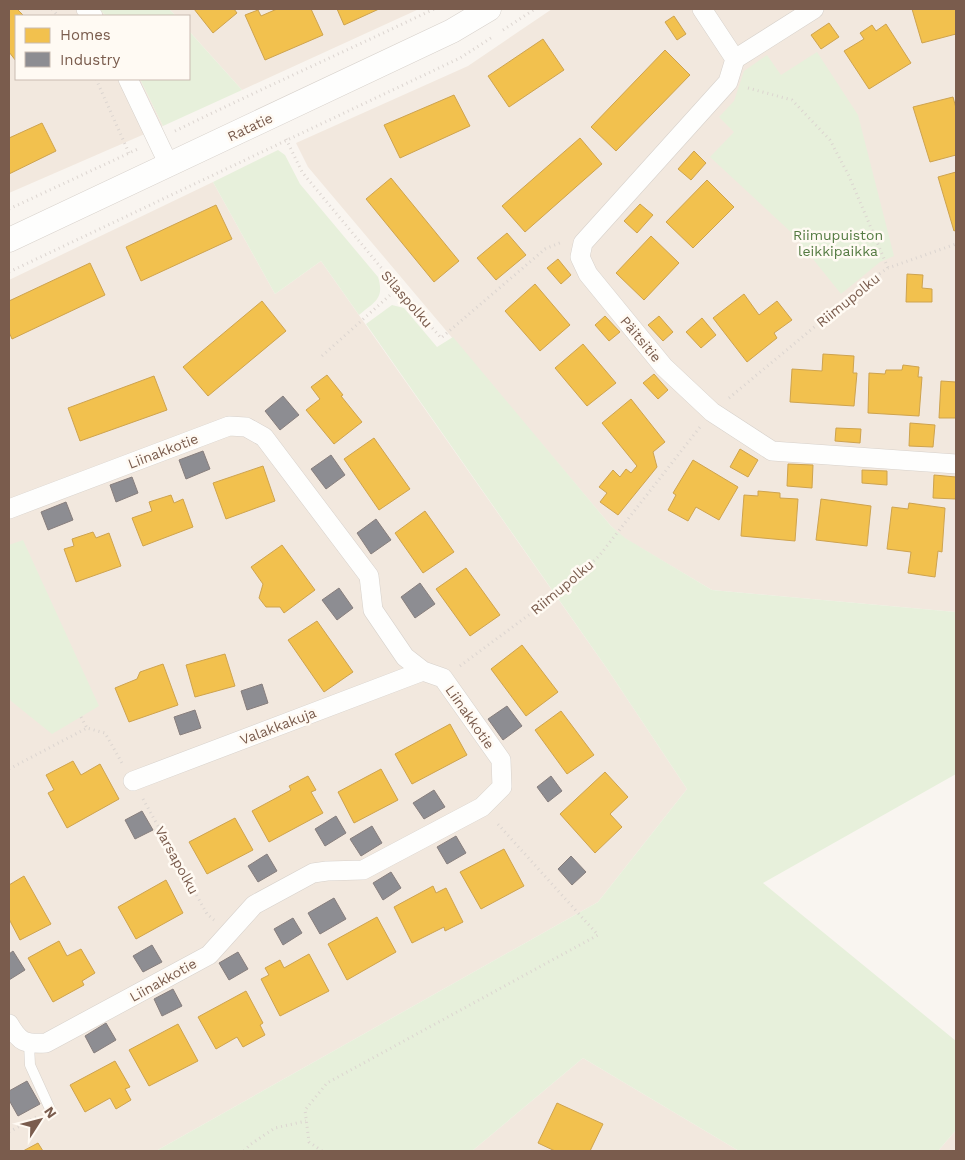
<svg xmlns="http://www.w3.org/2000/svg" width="965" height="1160" font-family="'Work Sans',sans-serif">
<rect width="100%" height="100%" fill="#f9f5f0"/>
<path fill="#f2e8de" d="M9 9H99L106 16H16V79H140L163 126 9 193Z
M169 9H419L242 90 189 31V16H176Z
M552 9H956V612L712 590 624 538 611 526 308 167 296 143 468 66Z
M213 182 275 294 321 261 608 670 687 789 598 902 156 1151H9V280Z
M583 1058 739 1151H472Z
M956 1130V1151H938Z"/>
<path fill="#e7f0db" d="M99 9H169L176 16H106Z
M189 31 242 90 163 126 140 79H189Z
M817 52 858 115 894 256 880 262 841 294 793 234 710 157 734 132 719 117 734 101 744 71 767 55 781 75Z
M278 150 285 155 300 184 378 277C385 299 374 302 359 315L321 261 275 294 213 182Z
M392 305 404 308 437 347 453 337 611 526 625 538 712 590 956 612V774L763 883 956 1041V1130L938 1151H739L583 1058 472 1151H156L598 902 687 789 608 670 366 324Z
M23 540 99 706 52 734 11 701 9 696V545Z"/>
<path fill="#f2c14e" stroke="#cea34e" d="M9 9H17L24 16H16V61L9 52Z
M194 9H234L237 13 213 33Z
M277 9H311L323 35 265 60 245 15 258 10 261 16Z
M337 9H379L344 25Z
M912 9H956V34L922 43Z
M674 16 686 34 677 40 665 22Z
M829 23 839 37 821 49 811 35Z
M886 24 911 63 869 89 844 51 864 39 860 33 872 25 876 31Z
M543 39 564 70 509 107 488 76Z
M665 50 690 75 616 151 591 127Z
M454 95 470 126 400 158 384 125Z
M953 97 956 108V155L930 162 913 107Z
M42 123 56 151 9 174V138Z
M580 138 602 164 525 232 502 206Z
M694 151 706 163 691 180 678 169Z
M956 172V230L954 231 938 177Z
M391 178 459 261 434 282 366 199Z
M707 180 734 207 693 248 666 222Z
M640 204 653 215 637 233 624 221Z
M216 205 232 239 141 281 126 247Z
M507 233 526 255 496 280 477 258Z
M651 236 679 263 644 300 616 273Z
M558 259 571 275 561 284 547 268Z
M90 263 105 295 12 339 9 332V301Z
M907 274 923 275 922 288 932 289V302H906Z
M535 284 570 325 540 351 505 311Z
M744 294 759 315 777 301 792 320 774 333 777 338 747 362 713 318Z
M262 301 286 331 208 396 183 367Z
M605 316 620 332 609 341 595 325Z
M659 316 673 332 663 341 648 325Z
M702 318 716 335 701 348 686 332Z
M583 344 616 383 587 406 555 368Z
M823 354 854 356 853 373H857L854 406 790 402 792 369 822 371Z
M903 365 919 367 918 377H922L919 416 868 413 869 373 885 374 886 370H902Z
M654 374 668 390 658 399 643 383Z
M327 375 343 395 341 396 362 422 334 444 306 410 320 399 311 387Z
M154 376 167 410 80 441 68 408Z
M941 381 956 382V418H939Z
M631 399 665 442 653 452 657 467 618 515 600 502 607 493 599 487 613 470 620 477 626 469 631 473 637 466 602 423Z
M910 423 935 425 933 447 909 446Z
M836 428 861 429 860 443 835 441Z
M374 438 410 489 379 510 344 459Z
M740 449 758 460 748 477 730 467Z
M693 460 738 487 719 520 696 507 688 521 668 510 676 495 673 493Z
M788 464 813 465 812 488 787 486Z
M263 466 275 501 226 519 213 483Z
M862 470 887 471V485L862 483Z
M934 475 956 477V499L933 498Z
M758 491 780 493V498L798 499 795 541 741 536 744 495 758 496Z
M171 495 174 503 183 499 193 527 143 546 132 518 152 511 149 502Z
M821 499 871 506 867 546 816 540Z
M909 503 945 508 942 552 938 551 935 577 908 573 911 552 887 549 892 507 908 509Z
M425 511 454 552 423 573 395 533Z
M93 532 96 538 109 533 121 566 76 582 64 549 74 546 72 539Z
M282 545 315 590 284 613 280 607H266L259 598 263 584 251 567Z
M466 568 500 615 470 636 436 589Z
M317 621 353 672 324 692 288 640Z
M522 645 558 692 526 716 491 669Z
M225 654 235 686 195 697 186 665Z
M163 664 178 705 129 722 115 688 137 679 140 672Z
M561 711 594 755 567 774 535 730Z
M450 724 467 755 412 784 395 754Z
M73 761 81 775 100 764 119 799 67 828 48 793 54 790 46 775Z
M381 769 398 800 354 823 338 792Z
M605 772 628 797 610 814 622 827 595 853 560 814Z
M308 776 316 790 311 792 323 813 269 842 252 811 291 790 289 786Z
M235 818 253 850 207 874 189 842Z
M504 849 524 886 481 909 460 872Z
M24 876 51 924 20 940 9 919V885Z
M166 880 183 913 136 939 118 907Z
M433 886 436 893 446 888 463 922 445 931 444 927 412 943 394 907Z
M377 917 396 952 347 980 328 944Z
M59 941 67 956 81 949 95 973 82 981 84 985 53 1002 28 958Z
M309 954 329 991 280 1016 261 979 269 975 265 968 280 960 284 968Z
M246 991 263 1023 260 1025 265 1035 243 1047 237 1037 216 1049 198 1017Z
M178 1024 198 1061 149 1086 129 1050Z
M115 1061 130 1087 125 1089 131 1100 116 1109 110 1098 85 1112 70 1085Z
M557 1103 603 1124 590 1151H555L538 1143Z
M38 1143 43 1151H23Z"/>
<path fill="#8d8d92" stroke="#877e7d" d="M283 396 299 415 280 430 265 411Z
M203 451 210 469 186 479 179 460Z
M331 455 345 475 326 489 311 469Z
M132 477 138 493 116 502 110 485Z
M66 502 73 520 48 530 41 512Z
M376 519 391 540 371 554 357 533Z
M420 583 435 604 415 618 401 597Z
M339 588 353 608 337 620 322 600Z
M262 684 268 703 247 710 241 691Z
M507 706 522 726 503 740 488 719Z
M195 710 201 728 180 735 174 717Z
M551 776 562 791 548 802 537 787Z
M434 790 445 807 424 819 413 803Z
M142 811 153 830 135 839 125 820Z
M336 816 346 833 325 846 315 829Z
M372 826 382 843 361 856 350 839Z
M456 836 466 853 447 864 437 847Z
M267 854 277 871 258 882 248 866Z
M571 856 586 872 572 885 558 869Z
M391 872 401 888 383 900 373 883Z
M334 898 346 919 320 934 308 913Z
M293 918 302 933 283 945 274 929Z
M152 945 162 962 143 972 133 956Z
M13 951 25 970 9 980V954Z
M238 952 248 969 229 980 219 963Z
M173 989 182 1006 162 1016 154 999Z
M106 1023 116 1040 94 1053 85 1036Z
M27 1081 40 1104 18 1116 9 1100V1091Z"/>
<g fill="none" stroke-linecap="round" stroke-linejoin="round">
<g stroke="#d7d1cb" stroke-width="11">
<path id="service" d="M29 1044 30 1065 50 1109"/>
</g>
<g stroke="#d7d1cb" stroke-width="20">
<path id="minor" d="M86 9 93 16
M702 9 735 59
M735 59 728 82 583 243 580 257 588 274 664 367 712 412 772 451 956 464
M735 59 814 9
M128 79 169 165
M9 509 229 426 246 427 264 437 369 576 373 610 405 657 423 671 443 678 501 760 502 787 482 807 363 870 327 871 313 873 254 905 209 955 46 1043C25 1044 20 1043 9 1024
M133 781 423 671"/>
</g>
<g stroke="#d7d1cb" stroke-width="25">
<path id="tertiary" d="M9 240 452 31 489 9"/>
</g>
<path stroke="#dcd5d0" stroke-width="3" stroke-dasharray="1 4" stroke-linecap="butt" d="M52 9 58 16
M503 30 535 9
M96 79 129 153
M748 88 792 100 830 140 849 176 888 268
M175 131C261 89 348 50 434 9
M286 139 302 172 398 288 441 338 545 249 562 242
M9 209 140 148
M9 272 460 58 494 36
M322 356 398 288
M729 398 872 279 888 268 956 244
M460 666 565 588 599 556 700 427
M81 717 87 728
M9 769 87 728 105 733 122 763
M143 799 207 914 214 920
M9 1132 36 1117
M244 1151 251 1144 275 1128 306 1121
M322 1151 309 1142 305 1110 327 1083 598 935 496 822"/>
<use href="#service" stroke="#fefefd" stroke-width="10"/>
<use href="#minor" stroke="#fefefd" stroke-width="19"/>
<use href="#tertiary" stroke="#fefefd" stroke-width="24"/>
</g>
<g text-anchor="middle" stroke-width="5" stroke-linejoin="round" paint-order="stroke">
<g font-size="14" fill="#7a5c4d" stroke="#fffaf3">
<text transform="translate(250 127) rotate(-25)" y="5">Ratatie</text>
<text transform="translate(407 299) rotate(49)" y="5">Silaspolku</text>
<text transform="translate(848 300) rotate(-39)" y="5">Riimupolku</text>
<text transform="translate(641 339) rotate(50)" y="5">Päitsitie</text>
<text transform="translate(163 451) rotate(-21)" y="5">Liinakkotie</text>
<text transform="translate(562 587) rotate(-40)" y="5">Riimupolku</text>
<text transform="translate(470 717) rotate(55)" y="5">Liinakkotie</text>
<text transform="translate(278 726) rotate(-21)" y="5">Valakkakuja</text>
<text transform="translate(177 860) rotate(61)" y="5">Varsapolku</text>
<text transform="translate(163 980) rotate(-29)" y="5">Liinakkotie</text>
</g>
<g font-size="14" fill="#537a41" stroke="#fffaf3">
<text x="838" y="240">Riimupuiston<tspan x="838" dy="16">leikkipaikka</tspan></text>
</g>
</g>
<rect width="965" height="1160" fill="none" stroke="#7a5c4d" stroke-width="20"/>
<rect x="15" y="15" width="175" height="65" fill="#fffaf3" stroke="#cabbb1"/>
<rect x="25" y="28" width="25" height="15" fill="#f2c14e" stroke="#cabbb1"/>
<text x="60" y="40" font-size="15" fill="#7a5c4d">Homes</text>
<rect x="25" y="52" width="25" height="15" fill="#8d8d92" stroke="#cabbb1"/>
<text x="60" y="65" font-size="15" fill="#7a5c4d">Industry</text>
<g transform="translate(40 1120) rotate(54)" stroke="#fffaf3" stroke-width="4" paint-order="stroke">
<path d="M0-4L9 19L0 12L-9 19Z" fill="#7a5c4d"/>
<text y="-8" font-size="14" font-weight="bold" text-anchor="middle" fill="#7a5c4d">N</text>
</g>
</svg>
